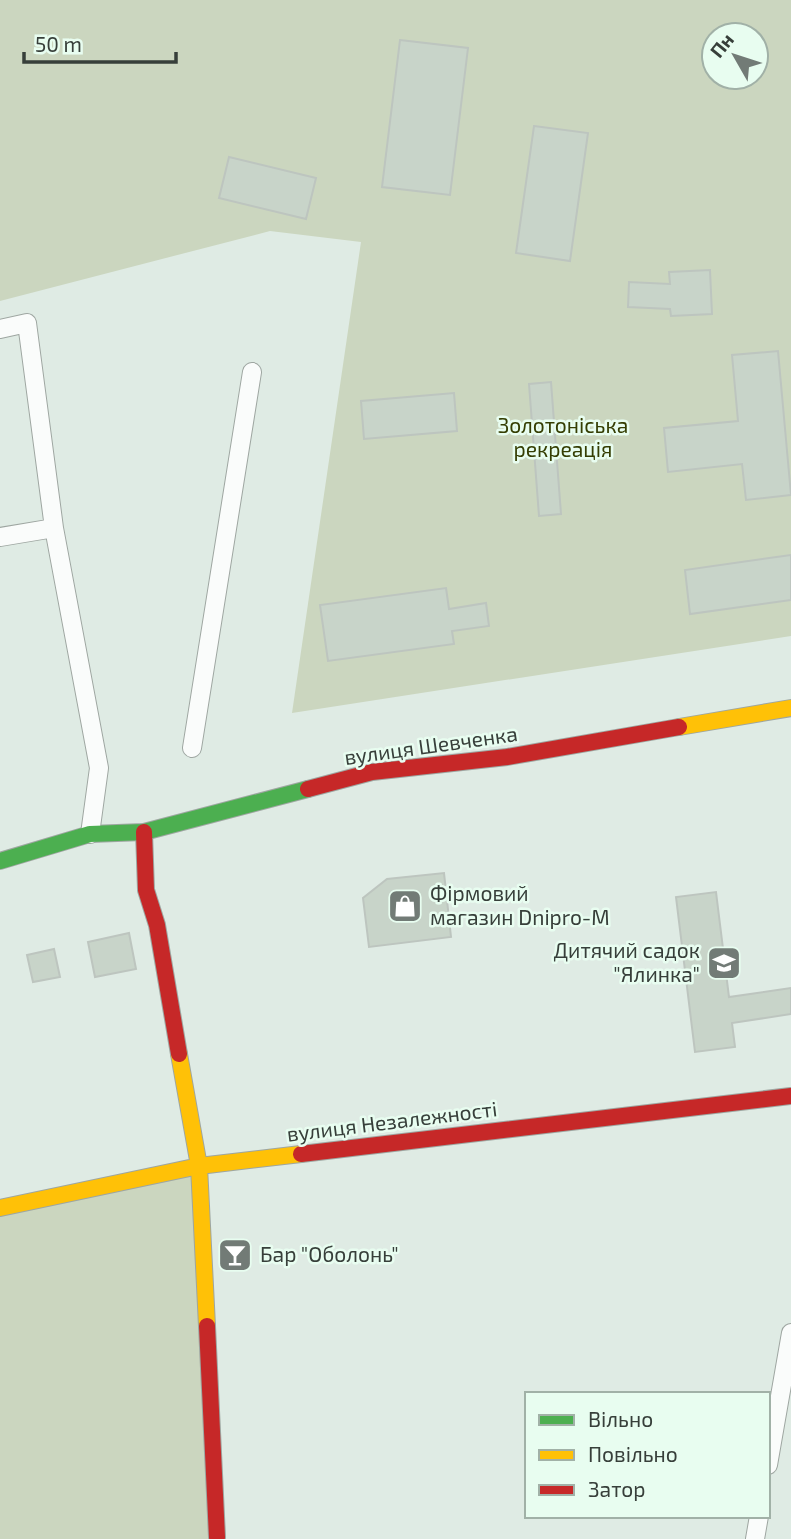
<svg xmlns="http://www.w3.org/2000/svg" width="791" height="1539" font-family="'Exo 2',sans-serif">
<rect width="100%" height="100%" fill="#dfebe4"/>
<path fill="#cbd6bf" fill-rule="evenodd" d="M0 0H791V636L292 713 361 242 270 231 0 301ZM714 35H756V77H714Z
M199 1166 226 1539H0V1208Z"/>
<path fill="#c8d4c9" stroke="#bdc5bf" stroke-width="2" d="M400 40 468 48 450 195 382 187Z
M534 126 588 133 570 261 516 253Z
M229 157 316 178 306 219 219 198Z
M710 270 712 314 671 316 670 309 628 307 629 282 670 284 669 272Z
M778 351 791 495 746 500 742 464 668 472 664 428 738 421 732 355Z
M551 382 561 514 539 516 529 384Z
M454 393 457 431 364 439 361 401Z
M791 555V600L690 614 685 570Z
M446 588 449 609 486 603 489 626 452 631 454 644 328 661 320 605Z
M444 873 451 937 369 947 363 898 387 879Z
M716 892 729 997 791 988V1014L732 1023 735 1047 695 1052 676 897Z
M129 933 136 969 95 977 88 942Z
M54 949 60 977 33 982 27 955Z"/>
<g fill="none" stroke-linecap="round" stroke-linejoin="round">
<g stroke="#9ea6a1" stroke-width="20">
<path id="street" d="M0 329 27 323 54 528 99 768 90 834
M0 537 54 528
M192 748 252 372
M768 1465 791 1333
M755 1539 759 1516"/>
</g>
<g stroke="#9ea6a1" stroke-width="18">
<path id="fast" d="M0 861 90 834 144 832 308 789"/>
</g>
<g stroke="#9ea6a1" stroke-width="18">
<path id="slow" d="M679 727 791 708
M179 1054 199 1166 207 1326
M0 1208 199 1166 301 1154"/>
</g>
<g stroke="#9ea6a1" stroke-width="18">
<path id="jam" d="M308 789 372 772 507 757 679 727
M144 832 146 890 157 925 179 1054
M301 1154 791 1096
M207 1326 217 1537"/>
</g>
<use href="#street" stroke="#fafcfb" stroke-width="18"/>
<use href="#fast" stroke="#4caf50" stroke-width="16"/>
<use href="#slow" stroke="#ffc107" stroke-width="16"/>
<use href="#jam" stroke="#c62828" stroke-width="16"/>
</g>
<defs>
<g id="shop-square" transform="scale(1.75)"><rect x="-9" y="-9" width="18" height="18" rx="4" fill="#727b76" stroke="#e8fdf0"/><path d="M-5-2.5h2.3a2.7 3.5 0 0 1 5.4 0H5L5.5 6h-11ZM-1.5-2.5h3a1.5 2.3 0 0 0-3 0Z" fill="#fff"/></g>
<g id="school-square" transform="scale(1.75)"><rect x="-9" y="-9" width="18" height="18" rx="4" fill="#727b76" stroke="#e8fdf0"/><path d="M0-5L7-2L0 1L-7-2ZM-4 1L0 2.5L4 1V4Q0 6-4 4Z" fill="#fff"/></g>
<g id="bar-square" transform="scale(1.75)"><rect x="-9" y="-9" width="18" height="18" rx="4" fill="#727b76" stroke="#e8fdf0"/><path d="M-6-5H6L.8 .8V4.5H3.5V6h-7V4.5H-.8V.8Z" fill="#fff"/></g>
</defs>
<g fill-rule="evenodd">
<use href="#shop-square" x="405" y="906"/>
<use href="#school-square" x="724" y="963"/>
<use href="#bar-square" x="235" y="1255"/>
</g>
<g text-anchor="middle" stroke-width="5" stroke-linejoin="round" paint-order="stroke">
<g font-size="21" fill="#353e03" stroke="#e8fdf0">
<text x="563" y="433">Золотоніська<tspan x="563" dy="24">рекреація</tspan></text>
</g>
<g font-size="21" fill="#373f3a" stroke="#e8fdf0">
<text transform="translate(431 746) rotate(-8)" y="7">вулиця Шевченка</text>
<text transform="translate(392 1122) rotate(-7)" y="7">вулиця Незалежності</text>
</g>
<g font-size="21" fill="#373f3a" stroke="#e8fdf0" text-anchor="start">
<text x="430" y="901">Фірмовий<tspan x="430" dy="24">магазин Dnipro-M</tspan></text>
<text x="700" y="958" text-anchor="end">Дитячий садок<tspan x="700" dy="24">"Ялинка"</tspan></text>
<text x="260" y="1262">Бар "Оболонь"</text>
</g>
</g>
<rect x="525" y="1392" width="245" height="126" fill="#e8fdf0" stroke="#a1b1a7" stroke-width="2"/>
<rect x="539" y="1415" width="35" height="10" fill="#4caf50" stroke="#a1b1a7" stroke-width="2"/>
<text x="588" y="1427" font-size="21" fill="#373f3a">Вільно</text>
<rect x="539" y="1450" width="35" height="10" fill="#ffc107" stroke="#a1b1a7" stroke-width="2"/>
<text x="588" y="1462" font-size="21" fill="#373f3a">Повільно</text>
<rect x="539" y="1485" width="35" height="10" fill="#c62828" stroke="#a1b1a7" stroke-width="2"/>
<text x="588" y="1497" font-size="21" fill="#373f3a">Затор</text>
<g transform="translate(735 56) rotate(309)"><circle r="33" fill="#e8fdf0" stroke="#a1b1a7" stroke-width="2"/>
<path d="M0-5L12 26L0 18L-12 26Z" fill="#727b76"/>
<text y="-10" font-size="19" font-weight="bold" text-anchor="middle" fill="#373f3a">Пн</text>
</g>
<path d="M24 52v10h152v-10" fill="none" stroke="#373f3a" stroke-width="3.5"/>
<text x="35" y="52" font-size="21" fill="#373f3a" stroke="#e8fdf0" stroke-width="5" paint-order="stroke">50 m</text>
</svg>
